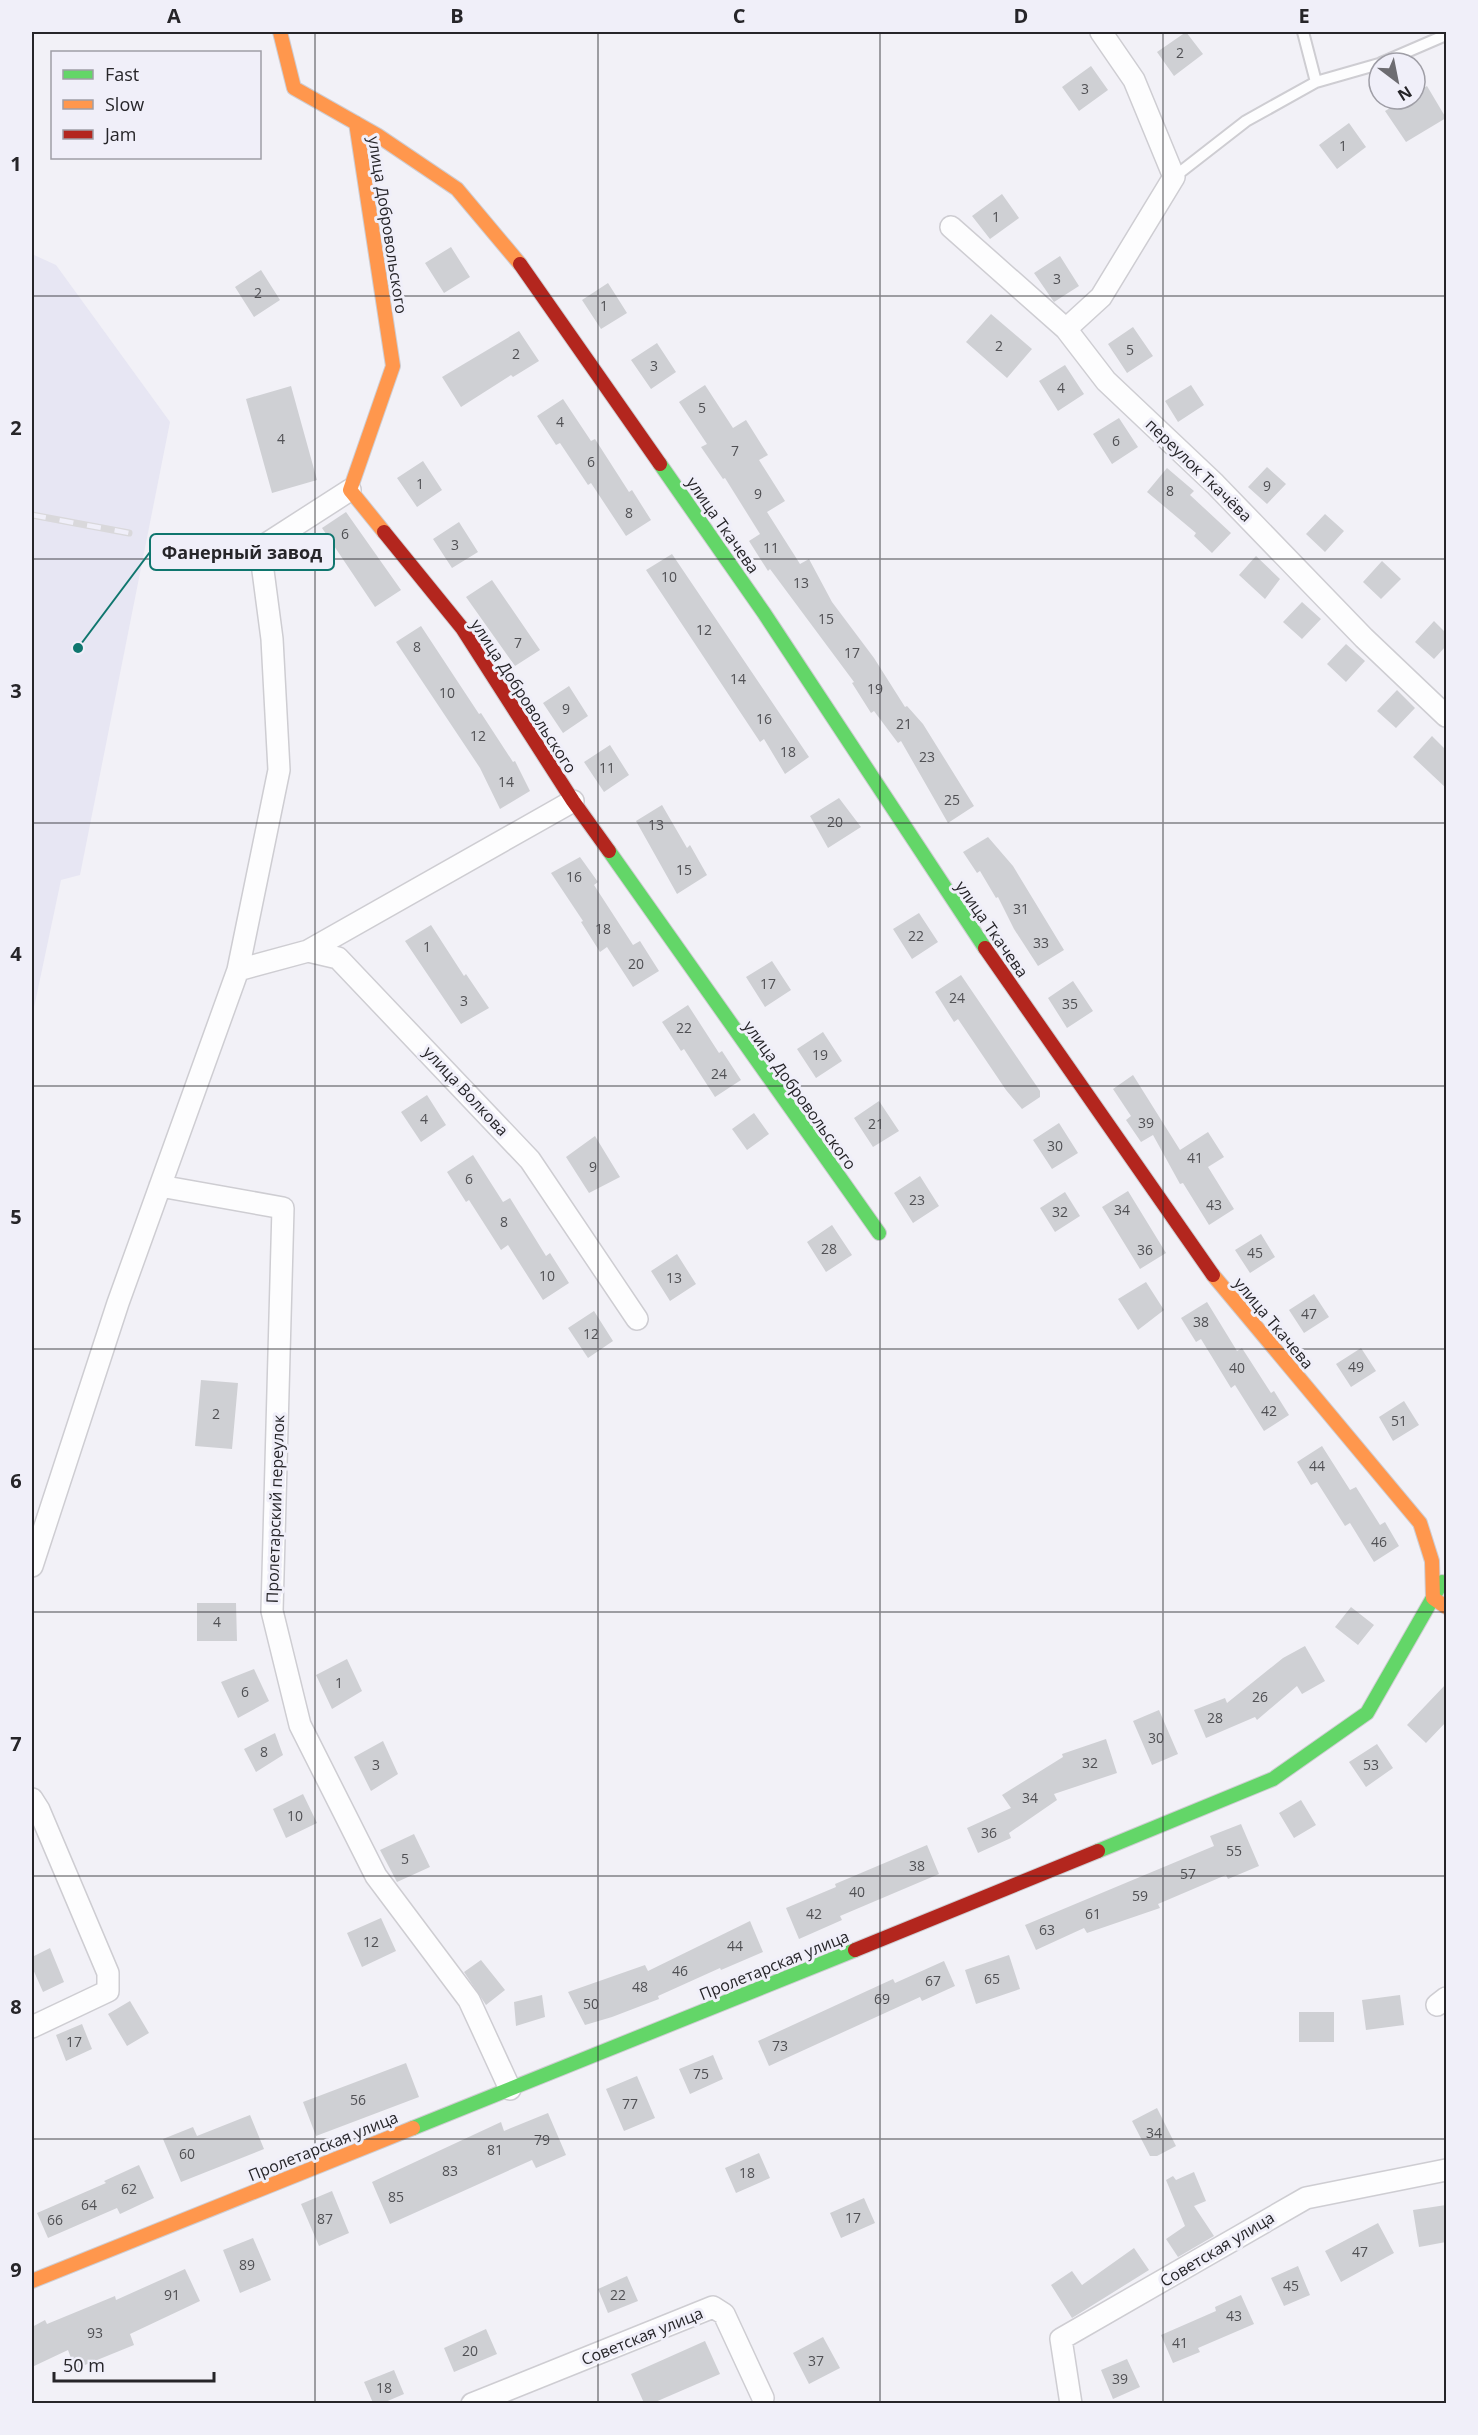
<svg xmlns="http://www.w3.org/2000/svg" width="1478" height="2435" font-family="'Open Sans',sans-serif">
<rect width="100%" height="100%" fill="#f2f1f7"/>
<path fill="#e7e6f3" d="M34 255 56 265 170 422 80 875 61 880 32 1017V256Z"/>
<path fill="#cfd0d4" d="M1186 32 1203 54 1174 76 1157 52Z
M1091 66 1108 90 1079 111 1062 87Z
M1427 86 1446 118 1406 142 1385 111 1405 99H1415V93Z
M1349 123 1366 147 1337 169 1319 145Z
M1002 194 1019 218 990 239 972 216Z
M451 247 470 277 444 293 425 263Z
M1060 256 1079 286 1054 302 1034 273Z
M261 270 280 300 254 317 235 287Z
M608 283 627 313 601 329 582 300Z
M991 314 1032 349 1007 378 966 342Z
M1133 327 1153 356 1127 373 1108 344Z
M519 331 539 361 513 377 511 375 461 407 442 377Z
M657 343 676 372 651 389 631 360Z
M1065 365 1084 394 1058 411 1039 381Z
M705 385 733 428 746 420 768 455 759 460 785 501 767 512 800 564 809 559 832 602 874 658 905 707 907 706 923 724 974 806 948 823 901 741 898 743 874 711 871 713 852 683 854 682 770 569 768 571 749 541 760 534 725 478 723 479 701 447 707 444 679 402Z
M1191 385 1204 405 1178 422 1165 401Z
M291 386 317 480 272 493 246 399Z
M563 399 591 441 595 439 629 492 632 490 651 520 626 536 591 483 588 485 560 443 556 445 537 416Z
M1119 418 1138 447 1112 464 1093 434Z
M423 461 442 490 417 507 397 478Z
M1267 467 1286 484 1267 504 1248 487Z
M1167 468 1194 491 1190 495 1231 533 1212 553 1194 536 1196 533 1147 492Z
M346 512 401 590 375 607 322 528Z
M1325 514 1344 531 1325 552 1306 534Z
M459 522 478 552 452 568 433 539Z
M672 554 809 757 785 774 764 739 760 742 646 570Z
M1256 556 1280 579 1265 599 1239 575Z
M1382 561 1401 579 1381 599 1363 582Z
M492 580 540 650 515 666 466 597Z
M1302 602 1321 619 1302 639 1283 622Z
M1434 621 1446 633V646L1434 659 1415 642Z
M421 626 479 714 481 713 513 762 515 761 530 791 500 809 480 768 396 642Z
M1346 644 1365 661 1346 682 1327 664Z
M569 686 588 716 563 733 543 703Z
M1397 690 1415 708 1396 728 1377 711Z
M1432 736 1446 750V788L1413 757Z
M610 745 629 775 604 792 584 762Z
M839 798 861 827 828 848 810 816Z
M662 805 687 848 690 845 707 875 677 894 636 821Z
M988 837 1013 866 1064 950 1038 966 1014 929 998 897 996 898 980 871 977 873 963 852Z
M580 857 598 882 594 885 633 945 640 941 659 971 633 987 607 947 600 952 581 922 583 921 551 873Z
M919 913 938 942 912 959 893 929Z
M431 925 464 976 466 974 489 1008 461 1024 405 941Z
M772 961 791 990 765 1007 746 977Z
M961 975 1040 1091V1097L1022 1109 1006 1090 958 1019 954 1022 935 992Z
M1073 981 1093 1011 1067 1028 1048 998Z
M688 1005 719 1053 722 1051 741 1080 715 1097 684 1049 681 1051 662 1022Z
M823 1032 842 1061 816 1078 797 1049Z
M1133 1075 1180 1150 1208 1132 1224 1157 1208 1167 1234 1209 1209 1225 1183 1183 1180 1184 1153 1135 1141 1142 1126 1120 1131 1116 1113 1089Z
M427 1095 446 1125 421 1142 401 1112Z
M879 1101 899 1131 873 1147 854 1118Z
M754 1113 769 1134 747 1150 732 1129Z
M1059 1123 1078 1153 1052 1169 1033 1140Z
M595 1136 620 1177 589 1193 566 1157Z
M473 1155 503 1202 510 1198 546 1256 550 1253 569 1283 543 1300 508 1245 501 1250 469 1200 466 1202 447 1172Z
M920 1176 939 1206 913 1223 894 1193Z
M1128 1191 1166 1253 1140 1269 1102 1207Z
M1065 1192 1080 1216 1055 1232 1040 1208Z
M832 1225 852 1255 826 1272 807 1242Z
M1261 1234 1275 1257 1250 1273 1235 1250Z
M677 1254 696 1284 670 1301 651 1271Z
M1146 1282 1164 1310 1138 1330 1118 1299Z
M1314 1294 1329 1317 1304 1333 1289 1310Z
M1207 1302 1237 1351 1242 1348 1271 1393 1274 1391 1289 1415 1264 1431 1235 1385 1231 1388 1201 1339 1196 1342 1181 1318Z
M594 1311 613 1341 588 1358 568 1328Z
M1361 1348 1376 1371 1351 1387 1336 1364Z
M201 1380 238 1383 232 1449 195 1446Z
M1404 1401 1419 1425 1393 1441 1379 1417Z
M1322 1446 1350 1490 1356 1487 1380 1525 1385 1522 1399 1546 1374 1562 1350 1523 1345 1526 1317 1482 1311 1485 1297 1462Z
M197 1603H236L237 1641H197Z
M1351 1607 1374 1625 1358 1645 1335 1627Z
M1305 1646 1325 1681 1302 1694 1297 1686 1257 1720 1255 1717 1206 1738 1194 1710 1225 1698 1227 1703 1283 1658Z
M347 1659 362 1691 332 1709 316 1675Z
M254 1669 269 1701 238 1718 221 1682Z
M1446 1684V1722L1426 1743 1407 1725Z
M1159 1710 1178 1754 1152 1765 1133 1721Z
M275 1733 283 1755 256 1772 244 1749Z
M1106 1739 1117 1773 1054 1794 1057 1800 1009 1833 1011 1838 978 1853 967 1828 1011 1808 1002 1795 1063 1757 1062 1754Z
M383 1741 398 1774 371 1791 354 1757Z
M1377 1744 1393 1768 1366 1787 1349 1762Z
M303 1794 317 1823 286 1838 273 1809Z
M1301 1800 1316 1825 1294 1838 1279 1813Z
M1241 1824 1259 1866 1228 1879 1226 1875 1158 1904 1160 1908 1087 1933 1084 1928 1036 1950 1025 1925 1214 1846 1210 1836Z
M414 1834 430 1867 397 1882 380 1850Z
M927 1845 939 1874 840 1916 842 1920 799 1939 786 1908 836 1887 835 1884Z
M381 1918 396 1951 362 1967 347 1933Z
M750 1921 763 1952 721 1970 720 1968 658 1996 659 1999 612 2017 585 2025 568 1992 645 1965 648 1971Z
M50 1948 64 1982 43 1992 32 1967V1957Z
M1009 1955 1020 1989 976 2004 965 1970Z
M481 1960 505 1990 486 2005 464 1972Z
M944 1961 955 1986 922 2001 920 1997 769 2066 758 2041 893 1979 895 1983Z
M542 1995 545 2017 516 2026 514 2002Z
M1400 1995 1404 2025 1366 2030 1362 2000Z
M130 2001 149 2033 127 2046 108 2014Z
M1299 2012H1334V2042H1299Z
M82 2024 92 2049 66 2061 56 2035Z
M713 2055 723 2079 690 2094 679 2069Z
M406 2063 419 2097 316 2136 303 2102Z
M637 2076 655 2118 624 2131 606 2089Z
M1157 2108 1176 2146 1157 2156H1150L1132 2121Z
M548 2113 566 2155 536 2168 532 2160 390 2224 372 2182 501 2122 504 2131Z
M250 2115 264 2149 181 2182 163 2139 193 2127 197 2136Z
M759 2153 770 2178 736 2193 725 2168Z
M139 2165 154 2198 120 2214 117 2208 48 2238 37 2213 106 2183 104 2181Z
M1194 2172 1206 2201 1194 2206 1214 2236 1178 2257 1166 2239 1185 2226 1166 2180 1173 2176 1176 2180Z
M332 2191 349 2233 319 2246 301 2204Z
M864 2198 875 2223 841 2238 830 2213Z
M1446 2205V2242L1419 2247 1413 2210Z
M1378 2223 1394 2253 1341 2282 1325 2251Z
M253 2238 271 2280 240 2293 223 2250Z
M1134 2248 1149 2270 1072 2318 1051 2285 1072 2271 1082 2285Z
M1298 2266 1310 2295 1284 2306 1271 2278Z
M185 2269 200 2301 130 2334 134 2345 75 2369 68 2350 32 2367V2327L45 2320 47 2324 115 2296 116 2300Z
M627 2276 638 2301 608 2313 598 2289Z
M1241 2295 1254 2324 1198 2348 1200 2352 1173 2363 1161 2335 1216 2311 1215 2307Z
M486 2329 497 2354 454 2372 444 2348Z
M823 2337 840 2368 809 2384 793 2353Z
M705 2341 720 2374 653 2403H644L631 2374Z
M1127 2359 1140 2387 1113 2399 1101 2370Z
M394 2370 404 2394 383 2403H373L364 2382Z"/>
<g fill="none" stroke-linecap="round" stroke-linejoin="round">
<g stroke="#cecdd2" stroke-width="14">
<path id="lane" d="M1303 32 1316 82
M1381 63 1446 35
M1174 177 1246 121 1316 82 1379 64"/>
</g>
<g stroke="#cecdd2" stroke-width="24">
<path id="street" d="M951 227 1066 329 1106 381 1215 484 1364 638 1446 716
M1066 329 1101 297 1174 177 1134 80 1101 32
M308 951 573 801
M238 970 308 951 338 958 530 1160 637 1319
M160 1186 283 1208 272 1611 300 1725 376 1876 469 2000 510 2089
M32 1566 118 1303 238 970 279 770 272 639 260 548 350 490
M32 1799 39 1810 108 1973V1991L32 2027
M1437 2005 1446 1998
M472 2404 713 2307 724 2314 763 2398
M1071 2404 1061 2339 1306 2198 1446 2170"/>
</g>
<g stroke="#cecdd2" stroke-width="16">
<path id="fast" d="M660 464 764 613 985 948
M609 851 879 1233
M1098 1851 1273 1779 1367 1713 1442 1582
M413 2128 855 1950"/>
</g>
<g stroke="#cecdd2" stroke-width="16">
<path id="slow" d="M280 32 294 88 377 135 457 189 520 264
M356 123 393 366 350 490 384 532
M1213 1275 1420 1523 1432 1561 1433 1598 1446 1607
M32 2281 413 2128"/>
</g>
<g stroke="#cecdd2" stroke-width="16">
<path id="jam" d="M520 264 660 464
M384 532 462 628 573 801 609 851
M985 948 1213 1275
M855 1950 1098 1851"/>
</g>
<use href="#lane" stroke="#fdfdfe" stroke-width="10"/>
<use href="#street" stroke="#fdfdfe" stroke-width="21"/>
<use href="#fast" stroke="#63d668" stroke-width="14"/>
<use href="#slow" stroke="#ff974d" stroke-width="14"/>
<use href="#jam" stroke="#b3261e" stroke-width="14"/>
<g stroke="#d9d8db" stroke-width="7">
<path id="rail" d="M32 515 129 533"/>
</g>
<use href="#rail" stroke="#f0eff9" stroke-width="4.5" stroke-dasharray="14" stroke-linecap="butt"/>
</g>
<path fill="none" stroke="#262529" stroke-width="1.5" stroke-opacity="0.55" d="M315 32V2404M598 32V2404M880 32V2404M1163 32V2404M32 296H1446M32 559H1446M32 823H1446M32 1086H1446M32 1349H1446M32 1612H1446M32 1876H1446M32 2139H1446"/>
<g text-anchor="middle" stroke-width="6" stroke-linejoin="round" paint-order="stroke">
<g font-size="14" fill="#505054">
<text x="1180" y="58">2</text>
<text x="1085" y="94">3</text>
<text x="1343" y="151">1</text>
<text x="996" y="222">1</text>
<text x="1057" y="284">3</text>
<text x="258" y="298">2</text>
<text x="604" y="311">1</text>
<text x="999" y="351">2</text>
<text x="1130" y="355">5</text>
<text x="516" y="359">2</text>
<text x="654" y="371">3</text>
<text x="1061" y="393">4</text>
<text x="702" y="413">5</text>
<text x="560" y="427">4</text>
<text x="281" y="444">4</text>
<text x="1116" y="446">6</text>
<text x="735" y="456">7</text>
<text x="591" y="467">6</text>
<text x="420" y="489">1</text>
<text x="1267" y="491">9</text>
<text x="1170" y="496">8</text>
<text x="758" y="499">9</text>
<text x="629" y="518">8</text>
<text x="345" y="539">6</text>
<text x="455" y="550">3</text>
<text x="771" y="553">11</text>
<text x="669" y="582">10</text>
<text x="801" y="588">13</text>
<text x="826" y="624">15</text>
<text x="704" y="635">12</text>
<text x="518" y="648">7</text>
<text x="417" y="652">8</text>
<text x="852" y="658">17</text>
<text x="738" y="684">14</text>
<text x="875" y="694">19</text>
<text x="447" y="698">10</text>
<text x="566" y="714">9</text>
<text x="764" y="724">16</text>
<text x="904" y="729">21</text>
<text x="478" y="741">12</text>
<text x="788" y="757">18</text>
<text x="927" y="762">23</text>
<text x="607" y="773">11</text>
<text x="506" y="787">14</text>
<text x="952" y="805">25</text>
<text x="835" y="827">20</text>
<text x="656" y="830">13</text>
<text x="684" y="875">15</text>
<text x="574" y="882">16</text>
<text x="1021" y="914">31</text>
<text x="603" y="934">18</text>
<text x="916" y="941">22</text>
<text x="1041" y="948">33</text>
<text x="427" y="952">1</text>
<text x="636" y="969">20</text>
<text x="768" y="989">17</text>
<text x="957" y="1003">24</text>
<text x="464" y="1006">3</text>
<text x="1070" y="1009">35</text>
<text x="684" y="1033">22</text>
<text x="820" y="1060">19</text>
<text x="719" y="1079">24</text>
<text x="424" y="1124">4</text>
<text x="1146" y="1128">39</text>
<text x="876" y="1129">21</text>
<text x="1055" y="1151">30</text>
<text x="1195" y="1163">41</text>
<text x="593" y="1172">9</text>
<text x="469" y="1184">6</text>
<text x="917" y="1205">23</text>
<text x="1214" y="1210">43</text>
<text x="1122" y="1215">34</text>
<text x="1060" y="1217">32</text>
<text x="504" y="1227">8</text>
<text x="829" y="1254">28</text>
<text x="1145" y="1255">36</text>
<text x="1255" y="1258">45</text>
<text x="547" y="1281">10</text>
<text x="674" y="1283">13</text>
<text x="1309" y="1319">47</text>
<text x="1201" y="1327">38</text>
<text x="591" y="1339">12</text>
<text x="1356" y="1372">49</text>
<text x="1237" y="1373">40</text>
<text x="1269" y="1416">42</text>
<text x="216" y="1419">2</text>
<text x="1399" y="1426">51</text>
<text x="1317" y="1471">44</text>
<text x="1379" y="1547">46</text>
<text x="217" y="1627">4</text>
<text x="339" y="1688">1</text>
<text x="245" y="1697">6</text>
<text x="1260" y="1702">26</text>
<text x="1215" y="1723">28</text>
<text x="1156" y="1743">30</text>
<text x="264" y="1757">8</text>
<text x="1090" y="1768">32</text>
<text x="376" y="1770">3</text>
<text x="1371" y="1770">53</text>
<text x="1030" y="1803">34</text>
<text x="295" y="1821">10</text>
<text x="989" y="1838">36</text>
<text x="1234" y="1856">55</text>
<text x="405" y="1864">5</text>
<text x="917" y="1871">38</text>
<text x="1188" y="1879">57</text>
<text x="857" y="1897">40</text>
<text x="1140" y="1901">59</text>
<text x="814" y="1919">42</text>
<text x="1093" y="1919">61</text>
<text x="1047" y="1935">63</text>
<text x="371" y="1947">12</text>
<text x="735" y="1951">44</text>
<text x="680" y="1976">46</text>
<text x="992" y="1984">65</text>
<text x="933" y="1986">67</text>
<text x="640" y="1992">48</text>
<text x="882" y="2004">69</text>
<text x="591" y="2009">50</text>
<text x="74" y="2047">17</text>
<text x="780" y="2051">73</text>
<text x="701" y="2079">75</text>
<text x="358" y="2105">56</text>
<text x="630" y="2109">77</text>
<text x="1154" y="2138">34</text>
<text x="542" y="2145">79</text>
<text x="495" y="2155">81</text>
<text x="187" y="2159">60</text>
<text x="450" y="2176">83</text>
<text x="747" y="2178">18</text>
<text x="129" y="2194">62</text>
<text x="396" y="2202">85</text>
<text x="89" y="2210">64</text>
<text x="853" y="2223">17</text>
<text x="325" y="2224">87</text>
<text x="55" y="2225">66</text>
<text x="1360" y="2257">47</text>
<text x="247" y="2270">89</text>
<text x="1291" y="2291">45</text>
<text x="172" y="2300">91</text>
<text x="618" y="2300">22</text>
<text x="1234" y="2321">43</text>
<text x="95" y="2338">93</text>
<text x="1180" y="2348">41</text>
<text x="470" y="2356">20</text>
<text x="816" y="2366">37</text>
<text x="1120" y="2384">39</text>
<text x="384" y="2393">18</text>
</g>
<g font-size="16" fill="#262529" stroke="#f0eff9">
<text transform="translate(388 225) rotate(81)" y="6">улица Добровольского</text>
<text transform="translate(1199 470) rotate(44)" y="6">переулок Ткачёва</text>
<text transform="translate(723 525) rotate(55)" y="6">улица Ткачева</text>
<text transform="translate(524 696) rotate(57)" y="6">улица Добровольского</text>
<text transform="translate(992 929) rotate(55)" y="6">улица Ткачева</text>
<text transform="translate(466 1091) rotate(47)" y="6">улица Волкова</text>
<text transform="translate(800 1095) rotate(54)" y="6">улица Добровольского</text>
<text transform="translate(1274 1323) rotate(50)" y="6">улица Ткачева</text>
<text transform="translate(275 1509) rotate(-88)" y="6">Пролетарский переулок</text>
<text transform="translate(774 1965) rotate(-22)" y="6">Пролетарская улица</text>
<text transform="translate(323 2146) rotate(-22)" y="6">Пролетарская улица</text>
<text transform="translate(1217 2249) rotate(-31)" y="6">Советская улица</text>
<text transform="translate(642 2336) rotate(-22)" y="6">Советская улица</text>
</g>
</g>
<path fill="none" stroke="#0f766e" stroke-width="2" d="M78 648L150 552"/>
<circle fill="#0f766e" stroke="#f0eff9" stroke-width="2" cx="78" cy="648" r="6"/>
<rect fill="#f0eff9" stroke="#0f766e" stroke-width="2" x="150" y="534" width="184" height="36" rx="6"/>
<g font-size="18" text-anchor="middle" font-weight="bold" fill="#262529">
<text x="242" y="559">Фанерный завод</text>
</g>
<rect width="1478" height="2435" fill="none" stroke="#f0eff9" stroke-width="66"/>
<rect x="51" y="51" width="210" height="108" fill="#f0eff9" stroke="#9f9ea6" stroke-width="1.5"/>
<rect x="63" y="70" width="30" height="9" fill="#63d668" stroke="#9f9ea6" stroke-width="1.5"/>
<text x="105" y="81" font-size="18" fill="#262529">Fast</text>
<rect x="63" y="100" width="30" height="9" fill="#ff974d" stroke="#9f9ea6" stroke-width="1.5"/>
<text x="105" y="111" font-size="18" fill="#262529">Slow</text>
<rect x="63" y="130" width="30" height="9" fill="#b3261e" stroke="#9f9ea6" stroke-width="1.5"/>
<text x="105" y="141" font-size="18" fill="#262529">Jam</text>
<g transform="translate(1397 81) rotate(148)"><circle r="28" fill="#f0eff9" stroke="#9f9ea6" stroke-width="1.5"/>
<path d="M0-4.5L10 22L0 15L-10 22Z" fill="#6d6c71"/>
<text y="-9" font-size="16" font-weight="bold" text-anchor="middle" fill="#262529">N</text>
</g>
<path d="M54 2372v9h160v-9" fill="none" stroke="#262529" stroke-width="3"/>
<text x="63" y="2372" font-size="18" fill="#262529" stroke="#f0eff9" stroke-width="4.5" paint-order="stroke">50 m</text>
<rect x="33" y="33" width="1412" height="2369" fill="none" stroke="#262529" stroke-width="2"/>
<g font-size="20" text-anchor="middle" font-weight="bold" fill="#262529">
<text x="174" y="23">A</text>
<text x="457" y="23">B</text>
<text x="739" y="23">C</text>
<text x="1021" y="23">D</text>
<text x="1304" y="23">E</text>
<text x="16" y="171">1</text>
<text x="16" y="435">2</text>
<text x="16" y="698">3</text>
<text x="16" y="961">4</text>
<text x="16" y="1224">5</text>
<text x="16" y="1488">6</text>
<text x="16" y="1751">7</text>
<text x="16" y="2014">8</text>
<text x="16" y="2277">9</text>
</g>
</svg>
